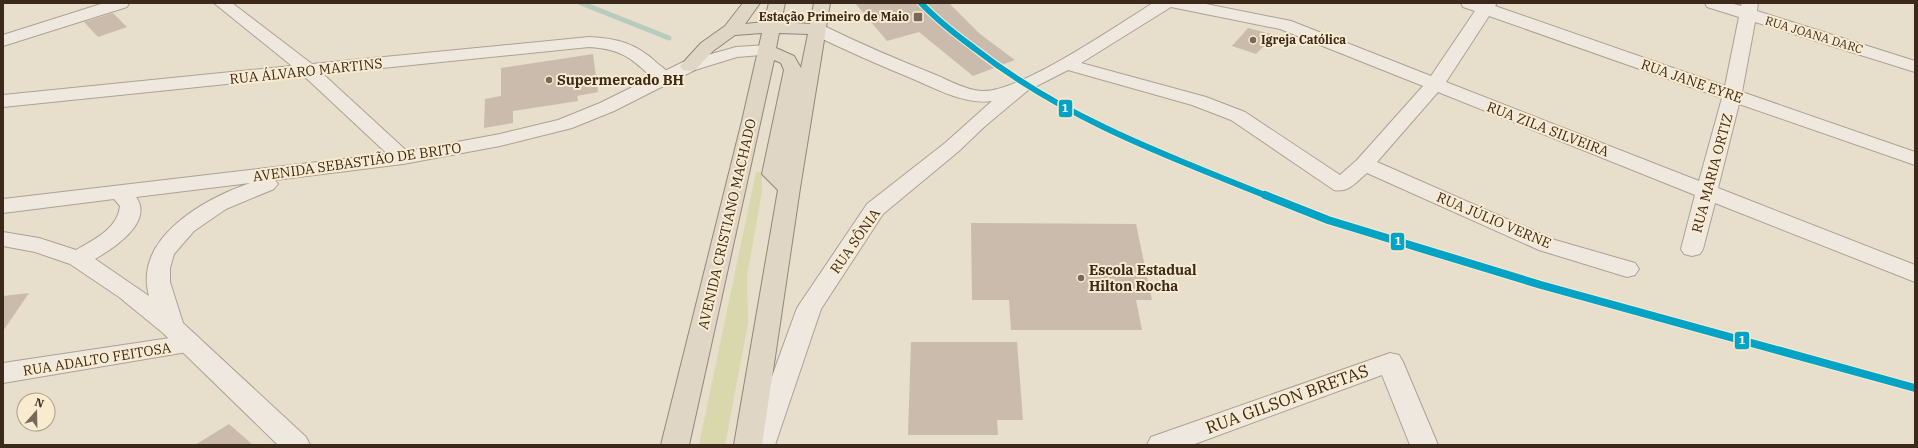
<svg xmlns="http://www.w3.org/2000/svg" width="1918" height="448" font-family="'IBM Plex Serif',serif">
<rect width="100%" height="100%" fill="#e7decb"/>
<path fill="#d9d7ac" d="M756 172H762V191L747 276 748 323 725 445H699Z"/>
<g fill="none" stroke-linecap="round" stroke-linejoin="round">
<path stroke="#b7ccbe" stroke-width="5" d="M581 3 669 38"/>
</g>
<path fill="#cbbbac" d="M855 3H949L980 34 1015 60 973 76 919 32 887 41Z
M113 13 127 27 98 37 84 22Z
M1248 28 1275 35 1256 54 1232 46Z
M593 54 598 92 577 96 578 101 513 111V123L484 128 485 99 501 96V68Z
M971 223 1136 224 1152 300H1136L1142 330H1011L1009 300H972Z
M29 293 3 331V296Z
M911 342H1017L1023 420H997L998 435H908Z
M229 424 253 445H195Z"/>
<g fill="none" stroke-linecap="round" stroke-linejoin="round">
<g stroke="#aca295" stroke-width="2">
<path id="minor" d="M104 3H129L127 7 3 46V35Z
M214 3H232L312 64 589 37C617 38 637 44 657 63 663 68 669 72 673 78L671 82 664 84 657 82C633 60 624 49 589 47L323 74 410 154 413 158 410 162 403 164 396 162 304 76 3 107V95L292 66Z
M1153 3H1201L1291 21 1431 76 1475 11 1463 7 1461 3H1497L1495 6 1725 86 1739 17 1707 7 1705 3H1730L1741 6 1742 3H1758L1757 11 1915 61V72L1755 22 1742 92 1915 152V165L1739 104 1718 188 1915 265V282L1715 203 1703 249 1700 254 1692 256 1684 254 1681 249 1695 195 1438 92 1377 162 1555 240 1635 263 1639 269 1635 275 1627 277 1539 250 1367 173C1356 182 1349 193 1334 190L1231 120 1192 105 1068 70 1027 91 984 127 959 151 883 214 821 309 775 445H747L797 308 867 204 945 143 992 101C965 105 937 89 913 79 879 65 845 50 812 34L809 30 812 26 818 25 824 26C861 44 898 60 936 75 950 81 966 90 981 91 1018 94 1119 24 1153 3ZM1171 7 1280 29 1423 86 1357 160 1340 175 1245 112 1206 97 1081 63ZM1489 16 1722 98 1699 181 1446 82Z
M190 335 199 338 202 344 199 350 3 383V363Z
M1390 353 1399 355 1403 362 1438 445H1410L1382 375 1192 445H1147L1151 437Z"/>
</g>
<g stroke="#aca295" stroke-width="2">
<path id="tertiary" d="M767 45 773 46 776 50 773 54 737 57 695 70 614 111 572 128 500 146 403 164 275 180 278 184 274 189 226 209 194 231 174 254 170 268V282L183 323 306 437 310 445H278L163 333 119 297 70 264 35 252 3 246V232L39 238 76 250C94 240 118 228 120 206L114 199 3 213V199L403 152 500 134 558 120 600 103 683 62 736 47ZM250 183C204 199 133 238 149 296L95 259C114 248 154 222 136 197Z"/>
</g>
<g stroke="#91887b" stroke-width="2">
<path id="trunk" d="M743 3H760L745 24 764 22 769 3H785L781 22 810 24 814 3H830L800 188 762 445H734L778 190 762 174 784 70 781 63 774 60 689 445H661L742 121 762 33 735 35 713 51 695 70 689 71 683 70 680 66 701 43 725 26ZM779 33 808 34 801 68 794 56 776 48Z"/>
</g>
<use href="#minor" fill="#eee8de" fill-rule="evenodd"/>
<use href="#tertiary" fill="#eee8de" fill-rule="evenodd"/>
<use href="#trunk" fill="#e0d6c5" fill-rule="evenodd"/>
<g stroke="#f9ebd0" stroke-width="8">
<path id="metro-1-far1" d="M921 3C937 20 955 34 974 48 1062 117 1164 155 1267 196"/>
</g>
<g stroke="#f9ebd0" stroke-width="10">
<path id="metro-1" d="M1265 195 1328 220 1541 285 1915 388"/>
</g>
<use href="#metro-1-far1" stroke="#03a3c5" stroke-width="6"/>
<use href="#metro-1" stroke="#03a3c5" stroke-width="8"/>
</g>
<g fill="#776959" stroke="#f9ebd0" stroke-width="1.5">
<rect x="913" y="12" width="10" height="10" rx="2"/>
<circle cx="1253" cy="40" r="4"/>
<circle cx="549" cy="80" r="4"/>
<circle cx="1081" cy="278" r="4"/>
</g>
<g text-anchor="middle" stroke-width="4" stroke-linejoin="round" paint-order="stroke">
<g font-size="12" font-weight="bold" fill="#3b2a1c" stroke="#f9ebd0" text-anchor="end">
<text x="909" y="21">Estação Primeiro de Maio</text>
<text x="1261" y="44" text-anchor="start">Igreja Católica</text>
</g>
<g font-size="12" fill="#3b2a1c" stroke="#f9ebd0">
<text transform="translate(1814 35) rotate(17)" y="4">RUA JOANA DARC</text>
</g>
<g font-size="14" fill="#3b2a1c" stroke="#f9ebd0">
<text transform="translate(306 71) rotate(-6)" y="5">RUA ÁLVARO MARTINS</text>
<text transform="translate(1692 81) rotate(19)" y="5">RUA JANE EYRE</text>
<text transform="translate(1548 129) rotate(21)" y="5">RUA ZILA SILVEIRA</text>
<text transform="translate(357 162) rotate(-8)" y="5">AVENIDA SEBASTIÃO DE BRITO</text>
<text transform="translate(1712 173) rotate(-75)" y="5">RUA MARIA ORTIZ</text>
<text transform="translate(1494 220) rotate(23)" y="5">RUA JÚLIO VERNE</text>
<text transform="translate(727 224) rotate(-77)" y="5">AVENIDA CRISTIANO MACHADO</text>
<text transform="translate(855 241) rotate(-55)" y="5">RUA SÔNIA</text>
<text transform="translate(97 359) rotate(-9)" y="5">RUA ADALTO FEITOSA</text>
</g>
<g font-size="14" font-weight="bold" fill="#3b2a1c" stroke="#f9ebd0" text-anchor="start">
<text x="557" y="85">Supermercado BH</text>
<text x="1089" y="275">Escola Estadual<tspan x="1089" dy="16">Hilton Rocha</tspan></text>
</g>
<g font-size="17" fill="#3b2a1c" stroke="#f9ebd0">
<text transform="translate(1287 399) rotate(-20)" y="6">RUA GILSON BRETAS</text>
</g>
</g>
<g stroke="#f9ebd0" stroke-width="1.5">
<rect x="1058" y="99" width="15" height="19" rx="4" fill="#03a3c5"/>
<rect x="1390" y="232" width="15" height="19" rx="4" fill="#03a3c5"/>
<rect x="1734" y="331" width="16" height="19" rx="4" fill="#03a3c5"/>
</g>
<g font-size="11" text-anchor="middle" font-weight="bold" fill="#fff">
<text x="1065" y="112">1</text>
<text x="1398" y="245">1</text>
<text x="1742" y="344">1</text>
</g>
<rect width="1918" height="448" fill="none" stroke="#3b2a1c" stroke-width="8"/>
<g transform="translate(36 412) rotate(20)"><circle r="19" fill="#f9ebd0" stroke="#ad9e88"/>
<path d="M0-3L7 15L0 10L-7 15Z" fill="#776959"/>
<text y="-6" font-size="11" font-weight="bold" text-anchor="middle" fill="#3b2a1c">N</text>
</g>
</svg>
